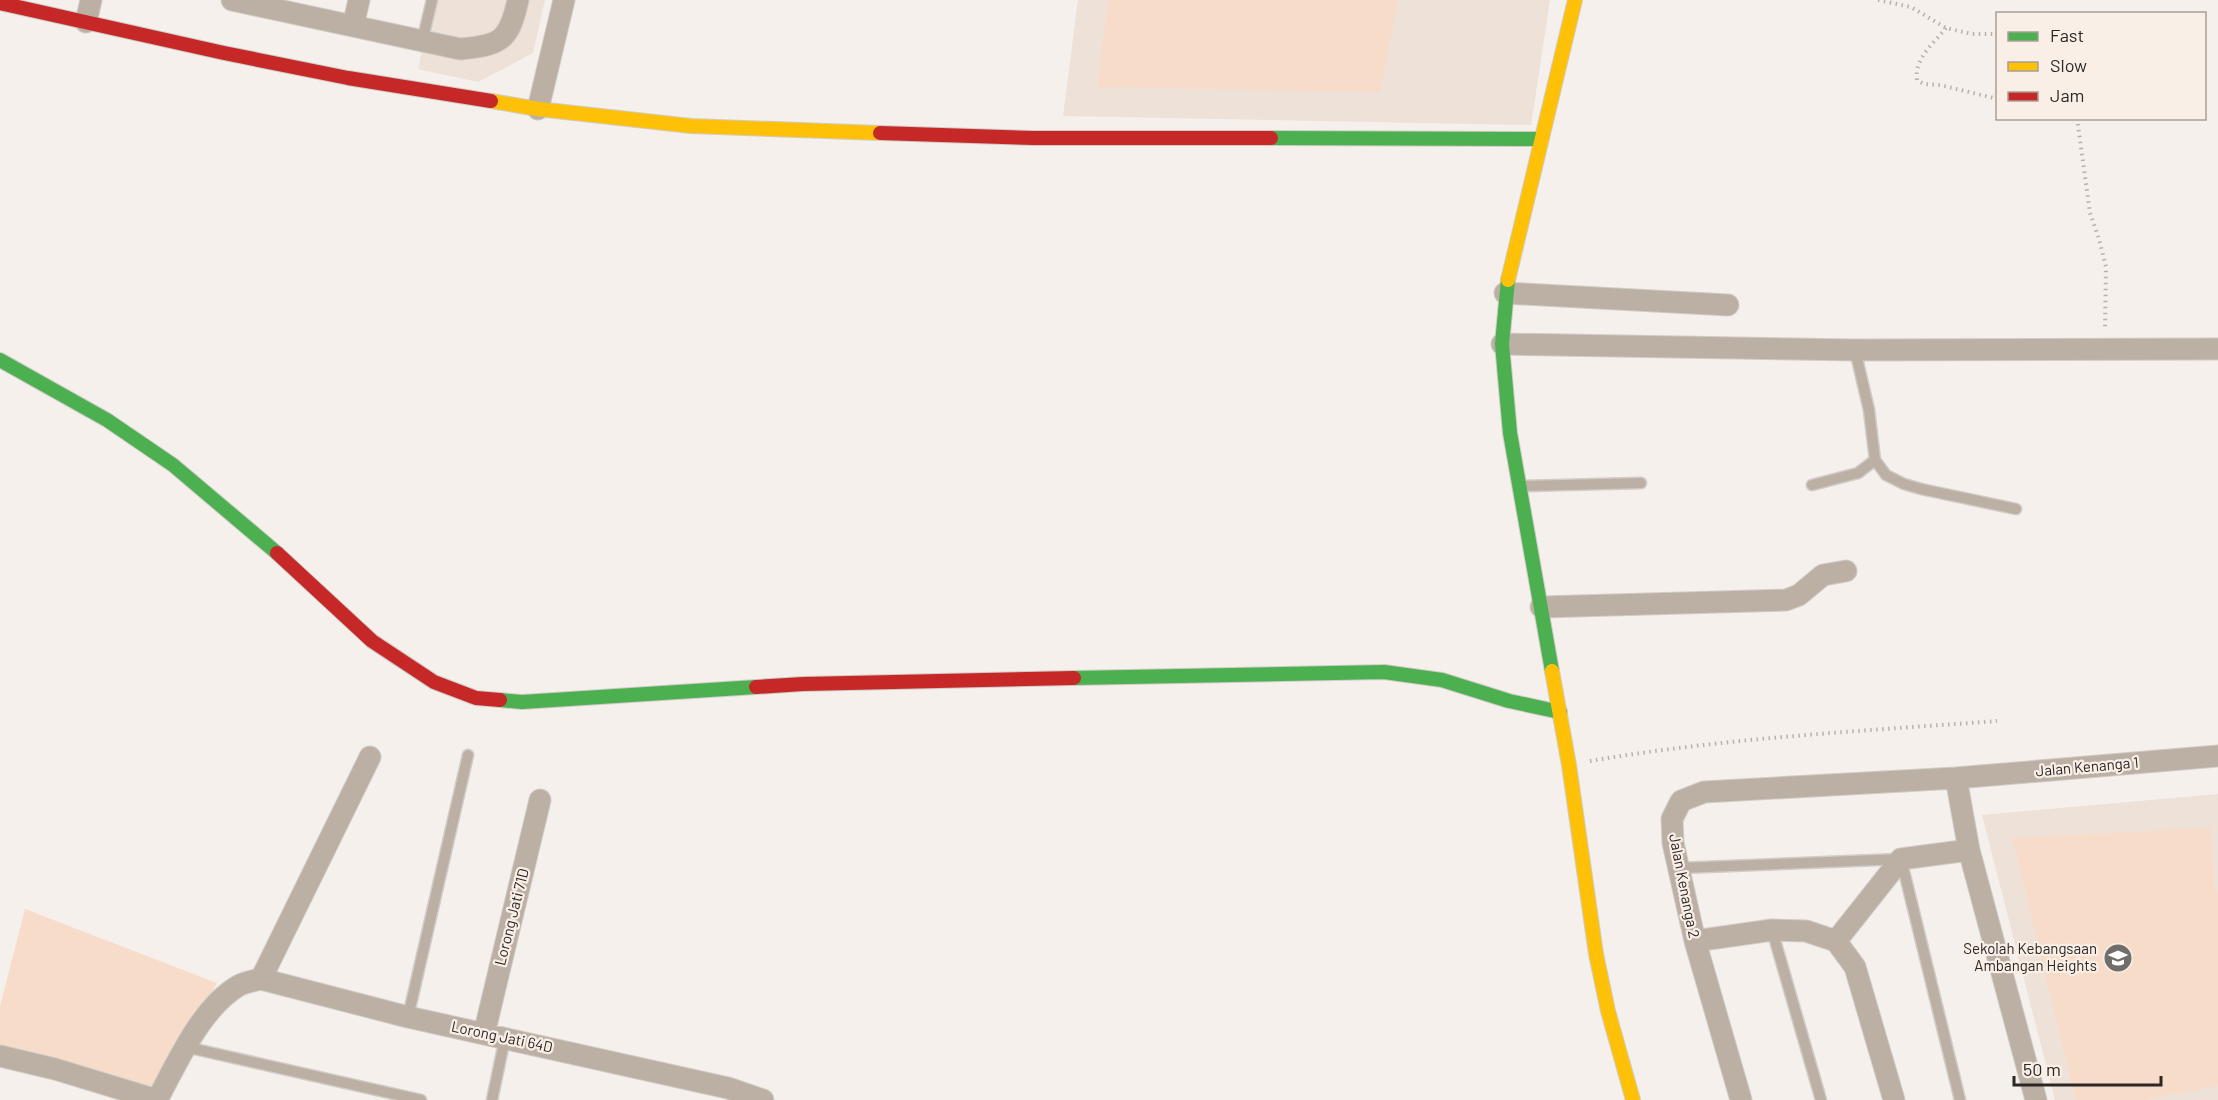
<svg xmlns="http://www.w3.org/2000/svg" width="2218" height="1100" font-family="Barlow,sans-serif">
<rect width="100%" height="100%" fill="#f5f0eb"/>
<path fill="#ede1d8" d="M433 0H545L533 53 478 82 418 69Z
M1078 0H1550L1531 125 1063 116Z
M2218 794V1100H2055L1982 815Z"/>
<path fill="#f7ddc9" d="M1108 0H1398L1380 92 1097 87Z
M2210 828 2215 889 2218 891V1086L2145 1100H2076L2012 838Z
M25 909 217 983 149 1100H120L0 1060V1006Z"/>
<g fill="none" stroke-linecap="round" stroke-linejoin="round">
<g stroke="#d0ccc8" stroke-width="13">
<path id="lane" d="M422 42 432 0
M1855 350 1869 410 1875 460 1886 475 1904 484 1921 489 2016 509
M1812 485 1858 473 1875 460
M1521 486 1641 483
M1680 868 1901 859 1960 1100
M1772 930 1821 1100
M408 1017 468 755
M186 1047 421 1100
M492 1100 505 1038"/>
</g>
<g stroke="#d0ccc8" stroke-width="23">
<path id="street" d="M232 0 460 49C501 45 509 41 518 0
M86 22 91 0
M353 26 359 0
M538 109 564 0
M1505 293 1728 305
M1502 344 1855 350 2218 349
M1541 607 1786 600 1799 595 1823 575 1846 571
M1956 778 1969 850 2036 1100
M1695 941 1772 930 1806 931 1836 941 1855 967 1894 1100
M1836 941 1901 859 1969 850
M261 979 370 757
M484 1034 540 800
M0 1056 55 1069 157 1100C177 1063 201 1008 238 986 245 982 253 981 261 979L408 1017 728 1088 763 1100
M1741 1100 1695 941 1673 843 1672 819 1681 801 1704 792 1956 778 2218 756"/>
</g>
<g stroke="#d0ccc8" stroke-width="16">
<path id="fast" d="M1271 138 1540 139
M1508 280 1502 344 1510 433 1552 671
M0 360 107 420 173 465 277 553
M1074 678 1384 672 1442 680 1509 701 1560 712
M500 700 522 702 756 687"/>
</g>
<g stroke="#d0ccc8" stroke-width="16">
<path id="slow" d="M491 101 538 109 691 126 880 133
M1508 280 1575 0
M1552 671 1569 765 1596 954 1608 1011 1633 1100"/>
</g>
<g stroke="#d0ccc8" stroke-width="16">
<path id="jam" d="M0 3 224 53 348 78 491 101
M880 133 1033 138H1271
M277 553 372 641 434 682 476 698 500 700
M756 687 803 684 1074 678"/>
</g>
<path stroke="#bab0a9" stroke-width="4" stroke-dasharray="1.5 4.5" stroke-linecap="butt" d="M1878 0 1911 7 1946 28 1972 34H1998
M1946 28C1933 44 1914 59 1917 80L1924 84 1940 85 1998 99
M2077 118 2090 213 2099 239 2106 267 2105 330
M1590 761C1724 738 1861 731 1997 721"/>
<use href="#lane" stroke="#bcafa4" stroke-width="10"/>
<use href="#street" stroke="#bcafa4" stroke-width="21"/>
<use href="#fast" stroke="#4caf50" stroke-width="14"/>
<use href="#slow" stroke="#ffc107" stroke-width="14"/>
<use href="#jam" stroke="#c62828" stroke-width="14"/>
</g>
<defs>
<g id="school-disc" transform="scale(1.5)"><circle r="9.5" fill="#716d6a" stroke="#f9efe7"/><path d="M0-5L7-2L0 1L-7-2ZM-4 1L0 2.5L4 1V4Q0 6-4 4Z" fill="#fff"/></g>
</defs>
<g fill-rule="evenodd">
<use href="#school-disc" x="2118" y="958"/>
</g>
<g text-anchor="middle" stroke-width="4.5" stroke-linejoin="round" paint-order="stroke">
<g font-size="15" fill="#2a2724" stroke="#f9efe7">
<text transform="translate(2087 767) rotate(-5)" y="5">Jalan Kenanga 1</text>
<text transform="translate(1684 886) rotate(79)" y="5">Jalan Kenanga 2</text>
<text transform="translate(512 917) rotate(-76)" y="5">Lorong Jati 71D</text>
<text transform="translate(502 1037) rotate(12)" y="5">Lorong Jati 64D</text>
</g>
<g font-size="15" fill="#2a2724" stroke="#f9efe7" text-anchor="end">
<text x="2097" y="954">Sekolah Kebangsaan<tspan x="2097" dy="17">Ambangan Heights</tspan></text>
</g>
</g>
<rect x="1996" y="12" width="210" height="108" fill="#f9efe7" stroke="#a69f99" stroke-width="1.5"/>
<rect x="2008" y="32" width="30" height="9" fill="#4caf50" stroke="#a69f99" stroke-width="1.5"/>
<text x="2050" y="42" font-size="18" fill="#2a2724">Fast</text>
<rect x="2008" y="62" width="30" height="9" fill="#ffc107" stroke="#a69f99" stroke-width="1.5"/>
<text x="2050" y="72" font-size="18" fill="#2a2724">Slow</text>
<rect x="2008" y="92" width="30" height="9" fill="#c62828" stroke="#a69f99" stroke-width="1.5"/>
<text x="2050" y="102" font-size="18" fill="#2a2724">Jam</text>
<path d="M2014 1076v9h147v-9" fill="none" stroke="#2a2724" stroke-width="3"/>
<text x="2023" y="1076" font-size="18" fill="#2a2724" stroke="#f9efe7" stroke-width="4.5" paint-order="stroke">50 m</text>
</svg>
